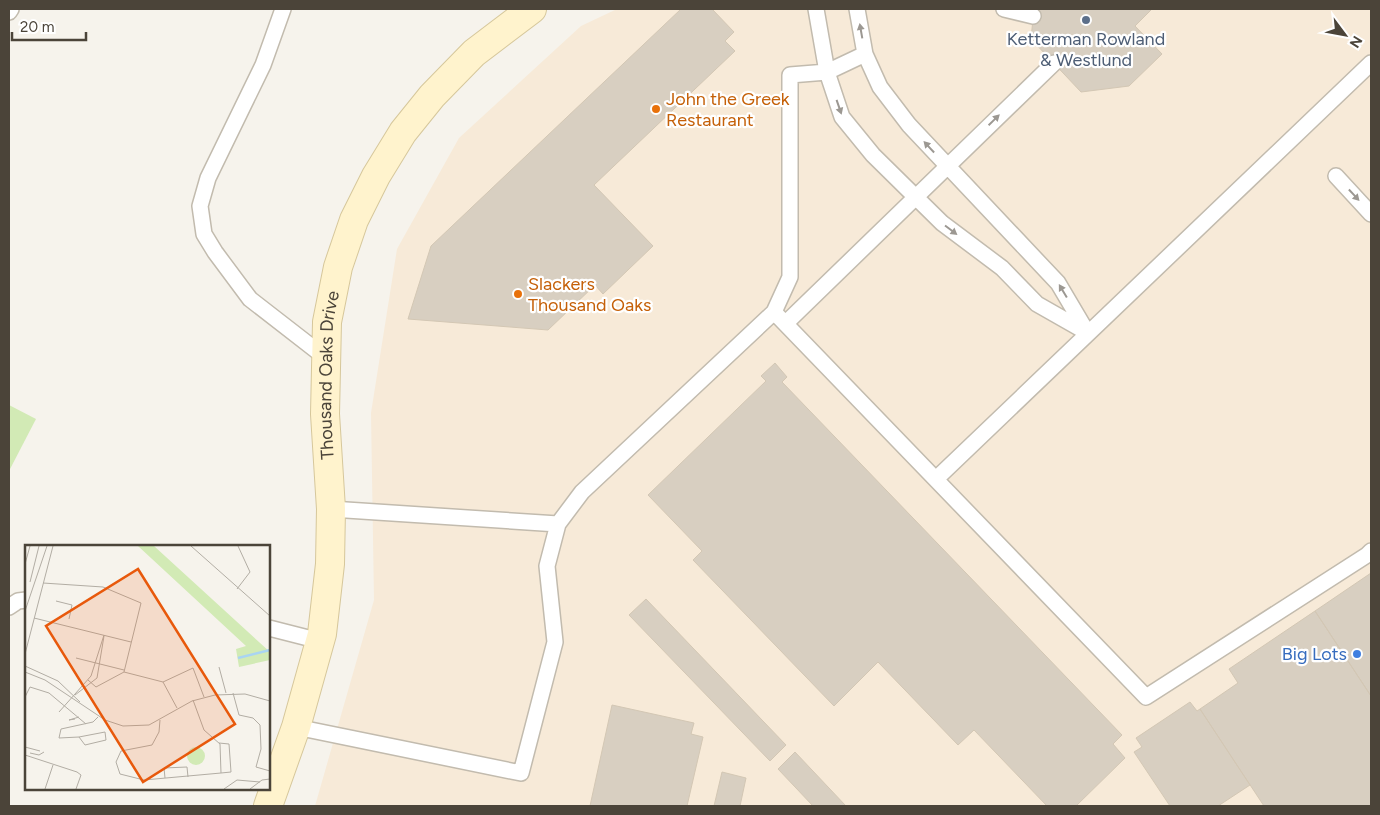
<svg xmlns="http://www.w3.org/2000/svg" width="1380" height="815" font-family="Figtree,sans-serif">
<rect width="100%" height="100%" fill="#f6f3ec"/>
<path fill="#f7ead8" d="M617 9H1371V806H315L374 600 371 413 397 249 459 138 581 26Z"/>
<path fill="#d2eab5" d="M9 405 36 419 9 471Z"/>
<path fill="#d8cfc1" stroke="#d3c7b4" d="M681 9H712L734 32 725 41 735 51 594 185 653 246 603 294 595 285 548 330 408 319 431 246Z
M1034 9H1152L1135 26 1162 54 1129 86 1081 92 1031 39Z
M775 363 787 377 782 382 1122 735 1113 744 1125 758 1076 806H1047L974 730 958 745 878 662 834 706 693 560 702 551 648 495 766 381 761 376Z
M1371 573V696L1315 611Z
M646 599 786 745 770 761 629 615Z
M1315 611 1371 696V806H1264L1200 709 1238 683 1229 669Z
M1190 702 1197 711 1200 709 1250 785 1218 806H1170L1134 752 1142 747 1136 738Z
M612 705 694 723 691 734 703 737 687 806H590Z
M795 752 846 806H813L778 769Z
M722 772 746 778 740 806H714Z"/>
<g fill="none" stroke-linecap="round" stroke-linejoin="round">
<g stroke="#c2bbae" stroke-width="18">
<path id="lane" d="M283 9 263 65 208 178 200 206 204 234 215 252 250 299 326 358
M816 9 827 72 842 117 873 155 942 223 1002 268 1037 304 1088 333
M857 9 865 54 880 87 909 125 1058 283 1087 332
M1004 9 1033 16
M9 12 11 9
M1336 176 1371 214
M774 312 1146 697 1367 555 1371 551
M786 323 1054 63
M936 479 1371 63
M331 509 558 524
M9 607 18 601 26 600
M269 628 320 641
M296 727 521 773 555 642 547 566 558 524 582 492 774 312 790 277V75L827 72 865 54"/>
</g>
<g stroke="#d6c79b" stroke-width="30">
<g id="secondary">
<path id="s1" d="M268 806 296 727 322 634 330 564 331 509 325 414 327 322 338 267 354 220 376 176 403 132 432 96 474 53 532 9"/>
</g>
</g>
<use href="#lane" stroke="#fff" stroke-width="15"/>
<use href="#secondary" stroke="#fff3cd" stroke-width="28"/>
</g>
<defs><path id="oneway-solid" d="M-6-.8H1V-3.2L6.5 0L1 3.2V.8H-6Z" transform="scale(1.25)"/></defs>
<g fill="#9c9892">
<use href="#oneway-solid" transform="translate(861 31) rotate(-100)"/>
<use href="#oneway-solid" transform="translate(839 107) rotate(71)"/>
<use href="#oneway-solid" transform="translate(994 120) rotate(-44)"/>
<use href="#oneway-solid" transform="translate(929 147) rotate(-133)"/>
<use href="#oneway-solid" transform="translate(1354 195) rotate(47)"/>
<use href="#oneway-solid" transform="translate(951 230) rotate(37)"/>
<use href="#oneway-solid" transform="translate(1063 291) rotate(-121)"/>
</g>
<circle fill="#5c6f8a" stroke="#fff" stroke-width="2" cx="1086" cy="20" r="5"/>
<g fill="#e8710a" stroke="#fff" stroke-width="2">
<circle cx="656" cy="109" r="5"/>
<circle cx="518" cy="294" r="5"/>
</g>
<circle fill="#3f7fe0" stroke="#fff" stroke-width="2" cx="1357" cy="654" r="5"/>
<g text-anchor="middle" stroke-width="4.5" stroke-linejoin="round" paint-order="stroke">
<g font-size="18" fill="#4e5e75" stroke="#fff">
<text x="1086" y="45">Ketterman Rowland<tspan x="1086" dy="21">&amp; Westlund</tspan></text>
</g>
<g font-size="18" fill="#c56008" stroke="#fff" text-anchor="start">
<text x="666" y="105">John the Greek<tspan x="666" dy="21">Restaurant</tspan></text>
<text x="528" y="290">Slackers<tspan x="528" dy="21">Thousand Oaks</tspan></text>
</g>
<g font-size="18" fill="#4b4439" stroke="#fff">
<text dy="6" stroke="none"><textPath href="#s1" startOffset="440">Thousand Oaks Drive</textPath></text>
</g>
<g font-size="18" fill="#366cbe" stroke="#fff" text-anchor="end">
<text x="1347" y="660">Big Lots</text>
</g>
</g>
<g transform="translate(25 545)">
<rect width="245" height="245" fill="#f6f3ec"/>
<path d="M113 1H129L245 107V115L214 122 211 104 221 101ZM162 211a9 9 0 1 1 18 0a9 9 0 1 1-18 0Z" fill="#d2eab5"/>
<path fill="none" stroke="#a9d4f2" stroke-width="2.5" d="M213 113 245 105"/>
<path fill="none" stroke="#b2ada4" stroke-width="1" d="M166 1 245 71M0 19 5 1M5 37 14 1M18 38 78 42 116 58 99 127M212 44 225 27 213 1M31 56 47 60 44 74M0 66 22 1M9 73 106 97M0 109 28 1M51 113 99 125M0 121 33 136 55 157M194 122 201 148M0 127 20 135 80 175 98 181 124 180 167 156 190 150 220 149 245 156M63 135 71 142 99 127 138 137 168 123 179 152M138 137 152 163M208 148 214 170 228 173 235 180 236 204 231 222 245 226M50 150 72 133 79 91M0 152 5 142 24 148 61 179M34 167 66 131 79 90M50 174 44 175 54 172M135 175 134 187 127 200 96 206 91 217 95 229 119 235 196 228 195 199 179 185 168 155M54 192 80 187 81 195 60 200 54 192 34 193 36 184 68 177 73 172M194 198 204 199 206 227 196 228M0 202 15 206M5 208 14 210 19 207M0 210 52 227 56 230 51 244M140 233 139 223 162 222 163 232M20 244 28 220M199 244 212 235 235 237M225 244 237 235 245 234"/>
<path fill="#e8590c" fill-opacity="0.15" stroke="#e8590c" stroke-width="2.5" d="M113 24 210 179 118 237 21 81Z"/>
<rect width="245" height="245" fill="none" stroke="#4b4439" stroke-width="2.5"/>
</g>
<rect width="1380" height="815" fill="none" stroke="#4b4439" stroke-width="20"/>
<g transform="translate(1345 35) rotate(122)" stroke="#ffffff" stroke-width="4" paint-order="stroke">
<path d="M0-4L9 19L0 12L-9 19Z" fill="#4b4439"/>
<text y="-8" font-size="14" font-weight="bold" text-anchor="middle" fill="#4b4439">N</text>
</g>
<path d="M12 32v8h74v-8" fill="none" stroke="#4b4439" stroke-width="2.5"/>
<text x="20" y="32" font-size="15" fill="#4b4439" stroke="#ffffff" stroke-width="4" paint-order="stroke">20 m</text>
</svg>
